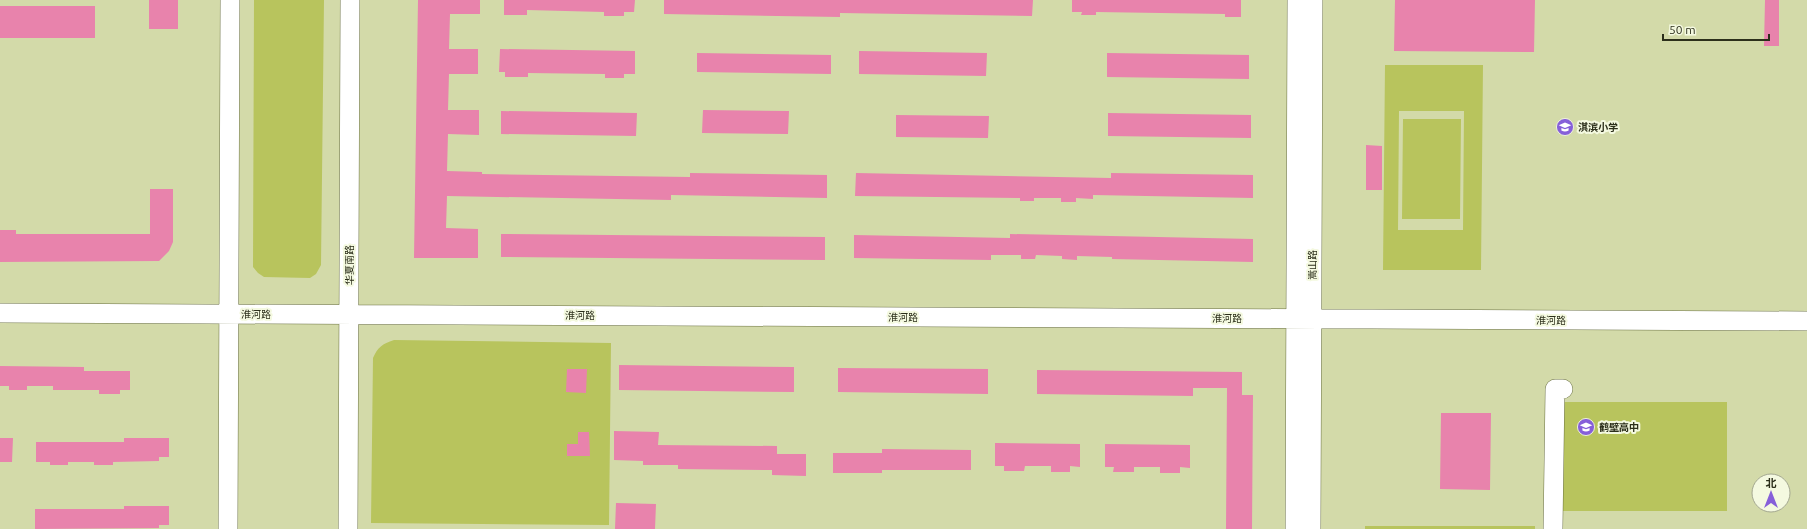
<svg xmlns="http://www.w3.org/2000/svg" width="1807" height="529" font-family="Ubuntu,'Noto Sans SC',sans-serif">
<rect width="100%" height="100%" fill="#d3daa9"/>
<path fill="#b8c45d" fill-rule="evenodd" d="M254 0H324L321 265 316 274 310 278 264 277 258 273 253 267Z
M1385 65H1483L1481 270H1383ZM1399 111H1464L1463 230H1398Z
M1403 119H1461L1460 219H1402Z
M394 340 611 343 609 525 371 523 373 358C378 347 382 344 394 340Z
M1562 402H1727V511H1562Z
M1365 526H1535V529H1365Z"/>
<path fill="#e883ac" d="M149 0H178V29H149Z
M418 0H480V14H450L449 49H478V74H449L448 110H479V135L448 134 447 171 482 172V174L690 177V173L827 175V198L671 195V200L447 196 446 228 478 229V258H414Z
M504 0H635L634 12H624V16H604V12L527 10V15H504Z
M664 0H1033L1032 16 840 13V17L664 14Z
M1072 0H1241V17H1225V14L1096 12V15H1081L1082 12H1072Z
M1395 0H1535L1534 52 1394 51Z
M1765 0H1779V46H1764Z
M0 6H95V38H0Z
M500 49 635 51V74H624V78H605V74L528 73V77H505V72H499Z
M859 51 987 53 986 76 859 74Z
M697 53 831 55V74L697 72Z
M1107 53 1249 55V79L1107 77Z
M703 110 789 111 788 134 702 133Z
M501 111 637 113 636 136 501 134Z
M1108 113 1251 115V138L1108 136Z
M896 115 989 116 988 138 896 137Z
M1366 145 1382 146V190H1366Z
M856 173 1111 178V173L1253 175V198L1093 195V199L1076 198V202H1061V198H1034V201H1020V198L855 196Z
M150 189H173V242L169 251 159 261 0 262V230H16V234H150Z
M501 234 825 237V260L501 257Z
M1010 234 1253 239V262L1112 259V257L1077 256V260L1062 259V256L1036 255 1035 259H1021V255H991V260L854 258V235L1010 238Z
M619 365 794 367V392L619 390Z
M0 366 84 367V371H130V390H120V394H99V390H53V386H27V390H9V386H0Z
M838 368 988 369V394L838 392Z
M567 369H587L586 393 566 392Z
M1037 370 1242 372V395H1253L1252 529H1226L1227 388H1193V396L1037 394Z
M1441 413H1491L1490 490 1440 489Z
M614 431 659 432 658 445 777 446V454H806V476L772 475V470L678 469V465H643V461L614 460Z
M578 432H589L590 456H567V444H578Z
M0 438H13L12 462H0Z
M124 438H169V457H159V461L113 462V465H94V462H68V465H50V462H36V442H124Z
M995 443 1080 444V467L1070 466V472H1051V466H1025L1024 471H1004V466H995Z
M1105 444 1190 445V468L1180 467V473H1160V467H1134V472H1113L1114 467H1105Z
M882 449 971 450V470H882V473H833V453H882Z
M616 503 656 504 655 529H615Z
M124 506H169V525H159V528L35 529V509H124Z"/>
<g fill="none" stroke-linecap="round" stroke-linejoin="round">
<g stroke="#696f42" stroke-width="20">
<path id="minor" d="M0 313 1807 321
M228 529 230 0
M348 529 350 0
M1295 529 1297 0
M1311 529 1313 0
M1553 529 1555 389H1563"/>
</g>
<use href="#minor" stroke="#fff" stroke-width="19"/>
</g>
<defs>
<g id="school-disc" transform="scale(0.9)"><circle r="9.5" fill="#865fd9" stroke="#f4f9e0"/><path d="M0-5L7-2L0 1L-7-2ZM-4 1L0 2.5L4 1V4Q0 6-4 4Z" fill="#fff"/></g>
</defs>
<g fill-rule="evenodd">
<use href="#school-disc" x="1565" y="127"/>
<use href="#school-disc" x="1586" y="427"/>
</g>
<g text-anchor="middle" stroke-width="4" stroke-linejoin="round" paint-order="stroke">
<g font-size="10" font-weight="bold" fill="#2c2f1b" stroke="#f4f9e0" text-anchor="start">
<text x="1578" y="131">淇滨小学</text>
<text x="1599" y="431">鹤壁高中</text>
</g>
<g font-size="10" fill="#2c2f1b" stroke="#f4f9e0">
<text transform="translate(349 265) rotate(-90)" y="4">华夏南路</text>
<text transform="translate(1312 265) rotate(-90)" y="4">嵩山路</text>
<text x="256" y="318">淮河路</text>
<text x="580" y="319">淮河路</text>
<text x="903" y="321">淮河路</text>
<text x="1227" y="322">淮河路</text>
<text x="1551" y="324">淮河路</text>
</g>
</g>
<g transform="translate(1771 493)"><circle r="19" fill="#f4f9e0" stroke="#a4a891"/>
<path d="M0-3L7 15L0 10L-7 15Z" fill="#865fd9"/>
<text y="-6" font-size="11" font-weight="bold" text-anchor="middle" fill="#2c2f1b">北</text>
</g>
<path d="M1663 34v6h106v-6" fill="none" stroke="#2c2f1b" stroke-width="2"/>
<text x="1669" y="34" font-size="12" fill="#2c2f1b" stroke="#f4f9e0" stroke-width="3" paint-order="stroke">50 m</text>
</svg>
